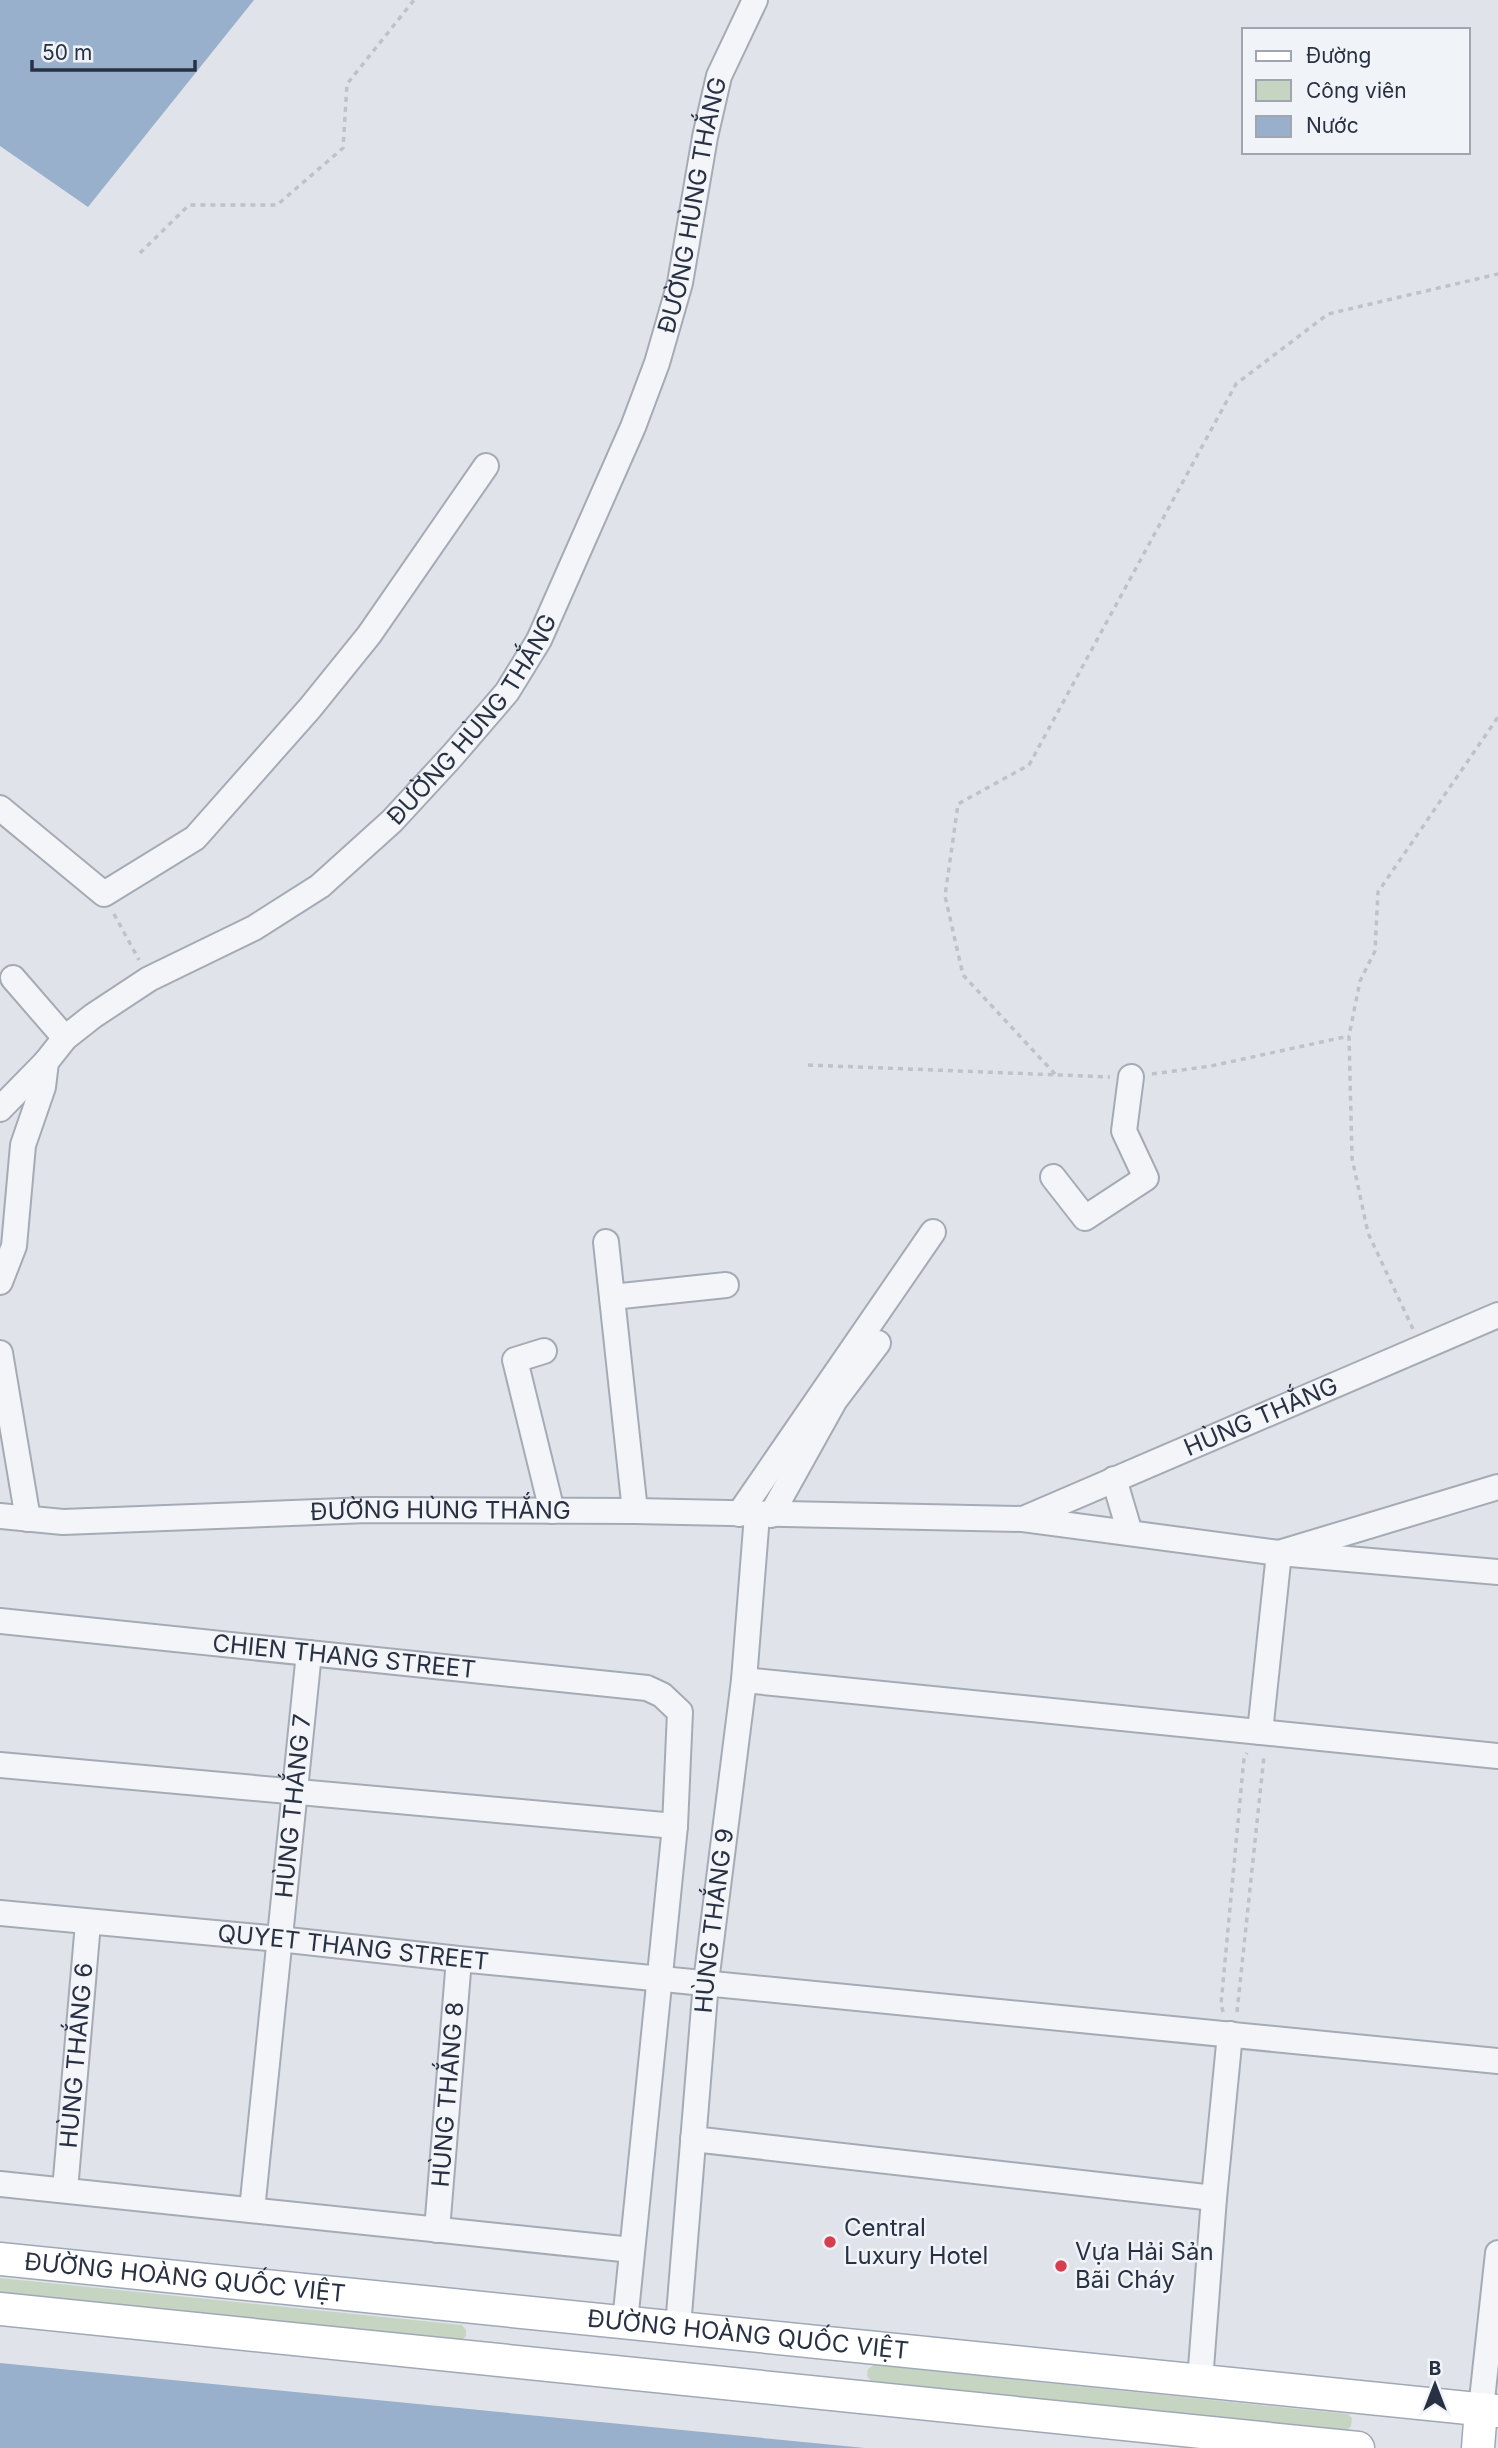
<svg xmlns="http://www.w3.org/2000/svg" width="1498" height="2448" font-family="Inter,sans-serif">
<rect width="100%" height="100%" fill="#e0e4ea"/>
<path fill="#c5d5c1" d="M0 2278 462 2325 466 2330V2336L460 2342 0 2294Z
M874 2365 1348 2414 1352 2418 1351 2426 1347 2430 872 2382 867 2376 868 2369Z"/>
<path fill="#99b0cc" d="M0 0H254L88 207 0 146Z
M0 2363 865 2448H0Z"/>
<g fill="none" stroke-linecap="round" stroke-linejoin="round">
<g stroke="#a5abb5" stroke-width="28">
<g id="minor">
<path d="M0 808 104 894 195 838 310 708 369 635 486 466"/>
<path d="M13 978 65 1038"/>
<path d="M0 1109 46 1062"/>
<path d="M1053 1177 1085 1218 1146 1178 1124 1131 1131 1077"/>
<path d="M606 1242 635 1511"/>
<path id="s1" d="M0 1282 14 1246 23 1145 43 1087 46 1062 65 1038 93 1016 149 979 254 928 320 886 392 821 452 756 507 692 539 640 633 427 657 363 680 283 705 137 719 76 755 0"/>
<path d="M612 1297 726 1285"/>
<path d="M544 1351 515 1360 552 1511"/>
<path d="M0 1353 28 1519"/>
<path d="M1114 1479 1130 1533"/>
<path d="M739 1514 933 1232"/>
<path d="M771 1515 835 1400 878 1343"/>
<path id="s2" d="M0 1516 63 1522 368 1510 635 1511 1023 1519 1279 1553 1498 1572"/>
<path id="s3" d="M1023 1519 1498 1315"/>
<path id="s4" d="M0 1621 647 1688 662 1695 680 1712 675 1826 625 2322"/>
<path d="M744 1680 1498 1756"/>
<path d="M1260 1732 1279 1553 1498 1487"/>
<path d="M0 1765 675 1826"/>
<path id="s5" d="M0 1913 279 1939 459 1959 1498 2061"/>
<path d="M693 2139 1214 2198"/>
<path d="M0 2184 632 2250"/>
<path id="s6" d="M65 2190 88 1923"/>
<path id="s7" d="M252 2210 309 1653"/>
<path id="s8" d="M437 2230 459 1959"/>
<path id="s9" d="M678 2327 706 1982 744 1680 757 1515"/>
<path d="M1200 2381 1214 2198 1230 2034"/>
<path d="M1481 2409 1498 2253"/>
</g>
</g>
<g stroke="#9fa8b7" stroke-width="35">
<g id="major">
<path id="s10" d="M0 2259 1498 2411"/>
<path d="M0 2309 1358 2448"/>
<path d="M1478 2448 1481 2409"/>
</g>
</g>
<path stroke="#bec2c9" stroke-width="3.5" stroke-dasharray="5 5" stroke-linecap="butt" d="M140 253 189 205H277L343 148 347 84 414 0
M114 914 139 960
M808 1065 1110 1077
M1055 1074 963 975 945 896 958 804 1029 765 1236 384 1328 314 1498 274
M1152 1074 1211 1066 1349 1036
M1413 1329 1368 1233 1352 1158 1349 1036 1360 981 1375 951 1378 892 1498 717
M1223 2012 1221 2004 1244 1758 1247 1753
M1237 2012 1264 1756"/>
<use href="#minor" stroke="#f3f5f8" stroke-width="24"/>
<use href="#major" stroke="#fff" stroke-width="32"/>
</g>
<g fill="#d63e50" stroke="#f0f3f7" stroke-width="2.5">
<circle cx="830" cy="2242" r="7"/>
<circle cx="1061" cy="2266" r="7"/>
</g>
<g text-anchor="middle" stroke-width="5" stroke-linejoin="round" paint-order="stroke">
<g font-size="24" fill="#283143" stroke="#f0f3f7">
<text dy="8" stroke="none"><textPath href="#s1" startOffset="1349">ĐƯỜNG HÙNG THẮNG</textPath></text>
<text dy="8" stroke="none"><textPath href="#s1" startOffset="782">ĐƯỜNG HÙNG THẮNG</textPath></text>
<text dy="8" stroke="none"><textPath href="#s3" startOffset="259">HÙNG THẮNG</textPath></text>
<text dy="8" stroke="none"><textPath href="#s2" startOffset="441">ĐƯỜNG HÙNG THẮNG</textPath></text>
<text dy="8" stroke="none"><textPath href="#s4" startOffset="346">CHIEN THANG STREET</textPath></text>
<text dy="8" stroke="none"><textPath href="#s7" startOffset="406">HÙNG THẮNG 7</textPath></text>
<text dy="8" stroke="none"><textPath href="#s9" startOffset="408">HÙNG THẮNG 9</textPath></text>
<text dy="8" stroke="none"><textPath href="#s5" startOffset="355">QUYET THANG STREET</textPath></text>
<text dy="8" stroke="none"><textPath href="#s6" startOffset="135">HÙNG THẮNG 6</textPath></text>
<text dy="8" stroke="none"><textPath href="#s8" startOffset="136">HÙNG THẮNG 8</textPath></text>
<text dy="8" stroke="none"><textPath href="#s10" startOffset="186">ĐƯỜNG HOÀNG QUỐC VIỆT</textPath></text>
<text dy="8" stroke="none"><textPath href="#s10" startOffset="752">ĐƯỜNG HOÀNG QUỐC VIỆT</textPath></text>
</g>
<g font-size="24" fill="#283143" stroke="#f0f3f7" text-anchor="start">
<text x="844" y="2236">Central<tspan x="844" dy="28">Luxury Hotel</tspan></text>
<text x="1075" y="2260">Vựa Hải Sản<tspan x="1075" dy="28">Bãi Cháy</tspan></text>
</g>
</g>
<rect x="1242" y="28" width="228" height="126" fill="#f0f3f7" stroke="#a0a5af" stroke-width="2"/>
<rect x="1256" y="51" width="35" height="10" fill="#ffffff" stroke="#a0a5af" stroke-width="2"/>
<text x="1306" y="63" font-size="21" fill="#283143">Đường</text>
<rect x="1256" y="80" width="35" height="21" fill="#c5d5c1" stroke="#a0a5af" stroke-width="2"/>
<text x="1306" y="98" font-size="21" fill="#283143">Công viên</text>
<rect x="1256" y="116" width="35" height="21" fill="#99b0cc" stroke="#a0a5af" stroke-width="2"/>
<text x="1306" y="133" font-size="21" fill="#283143">Nước</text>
<g transform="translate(1435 2385)" stroke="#f0f3f7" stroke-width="5" paint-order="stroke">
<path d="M0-5L12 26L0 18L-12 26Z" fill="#283143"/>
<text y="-10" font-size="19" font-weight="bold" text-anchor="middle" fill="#283143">B</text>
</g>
<path d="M32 60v10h163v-10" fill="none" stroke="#283143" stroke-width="3.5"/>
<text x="42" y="60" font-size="21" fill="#283143" stroke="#f0f3f7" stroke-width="5" paint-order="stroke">50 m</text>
</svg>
